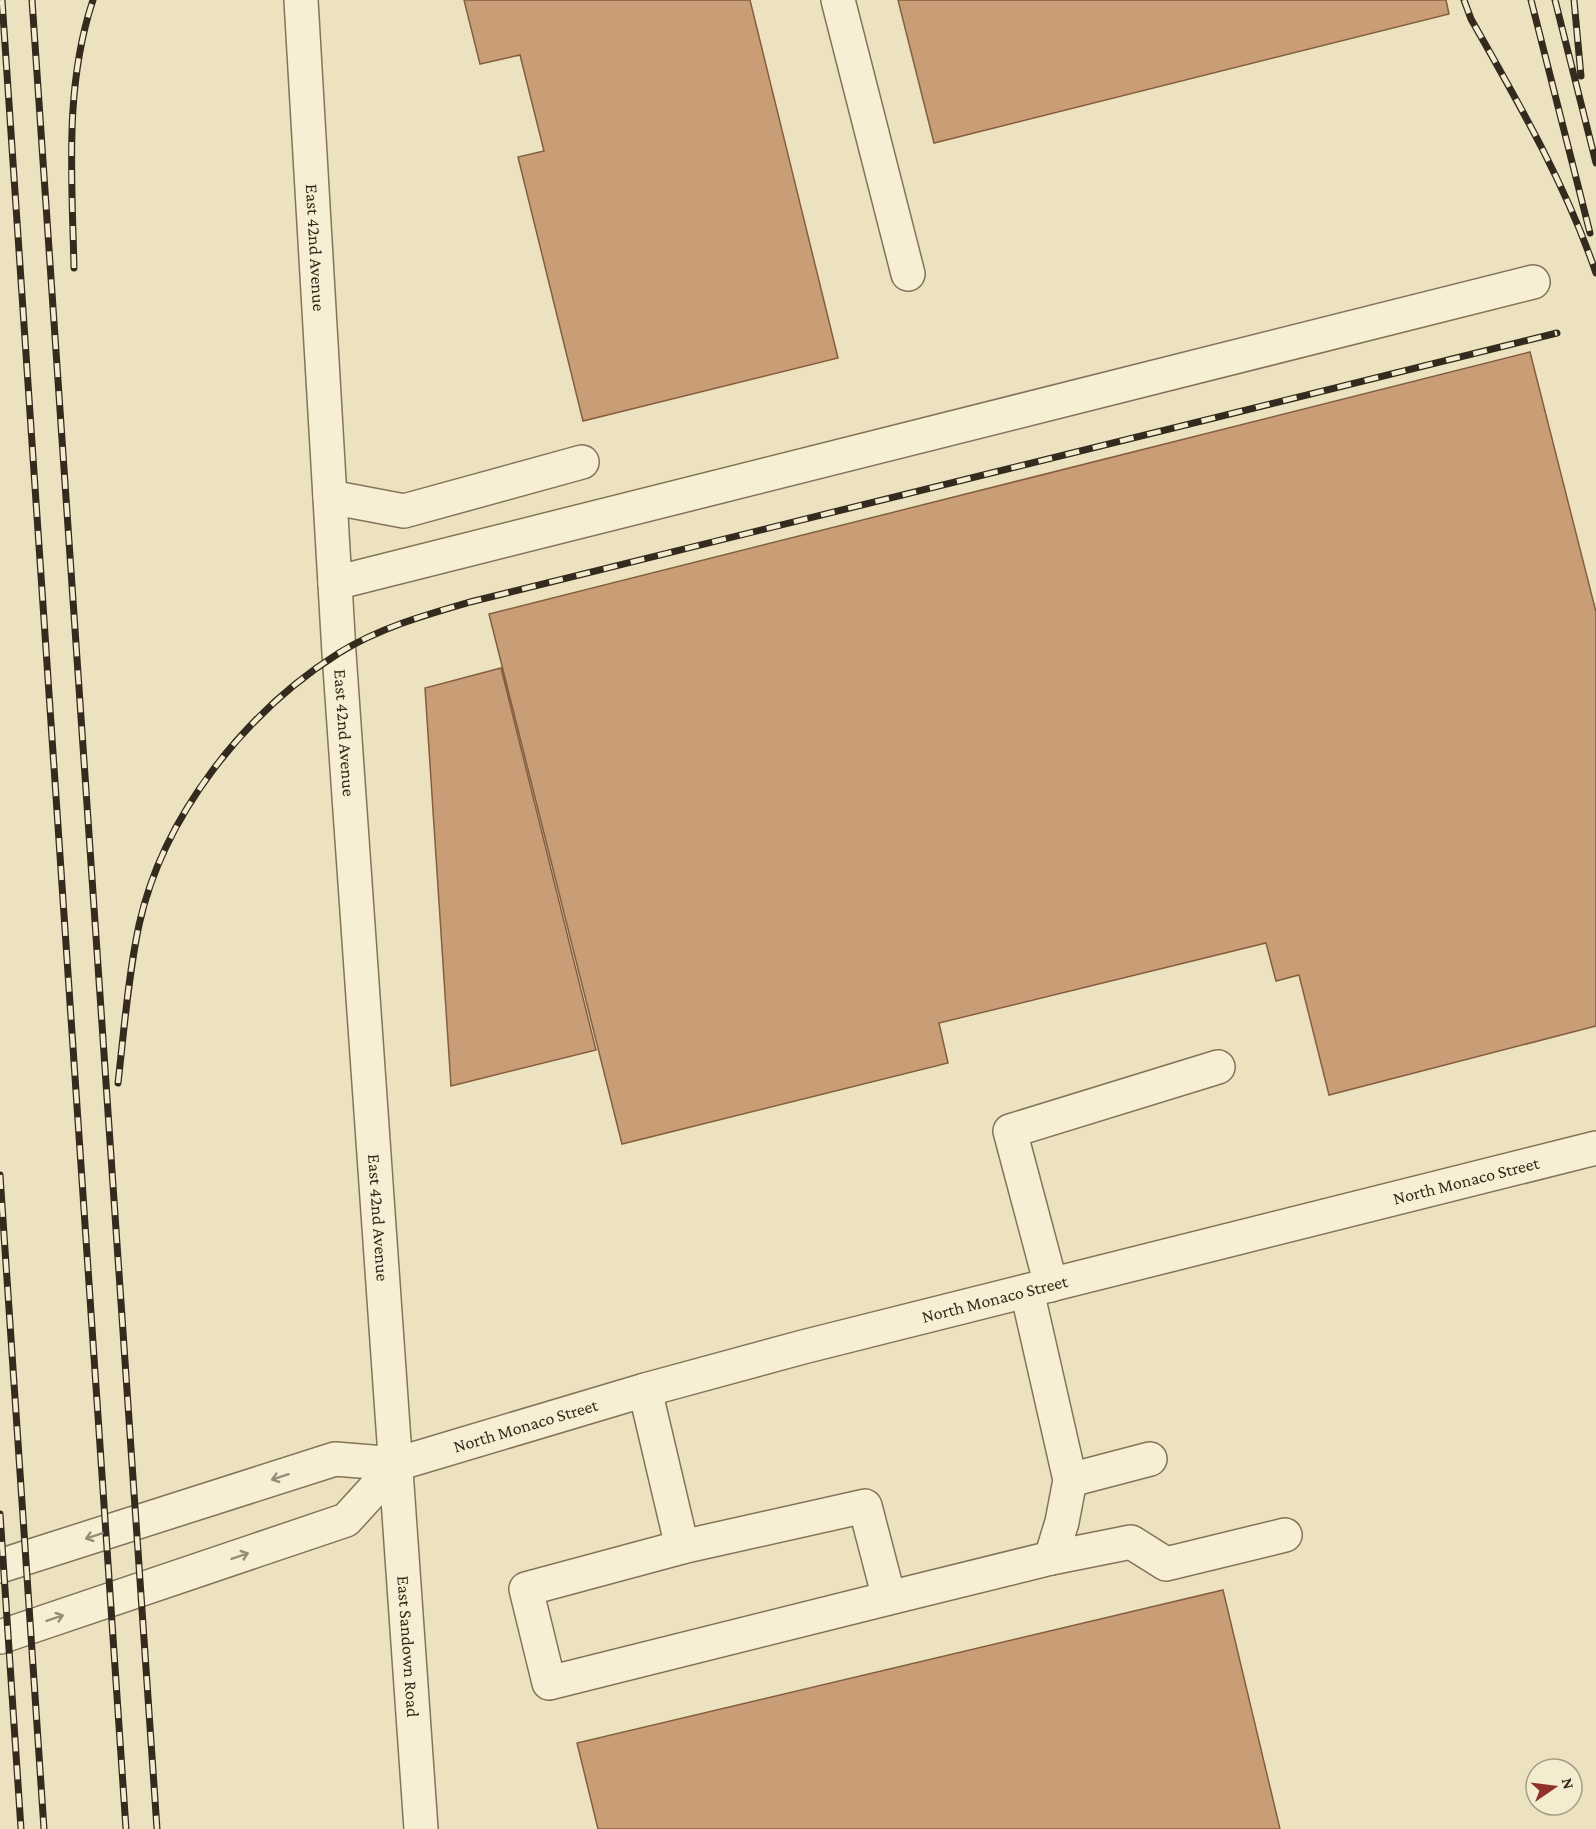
<svg xmlns="http://www.w3.org/2000/svg" width="1596" height="1829" font-family="'Crimson Pro',serif">
<rect width="100%" height="100%" fill="#ece2c0"/>
<path fill="#c99e77" stroke="#835e3f" stroke-width="1.5" d="M464 0H750L838 358 583 421 518 157 544 151 520 55 480 64Z
M898 0H1446L1449 14 934 143Z
M1530 352 1596 612V1026L1329 1095 1299 975 1276 981 1266 943 939 1023 948 1063 622 1144 489 614Z
M501 668 596 1050 451 1086 425 688Z
M1223 1590 1280 1829H598L577 1743Z"/>
<g fill="none" stroke-linecap="round" stroke-linejoin="round">
<g stroke="#847359" stroke-width="36">
<g id="minor">
<path id="s1" d="M301 0 339 653 421 1829"/>
<path d="M838 0 908 274"/>
<path d="M330 497 404 511 582 462"/>
<path d="M335 583 1533 282"/>
<path d="M1051 1285 1010 1131 1218 1067"/>
<path d="M645 1390 682 1547"/>
<path d="M1070 1480 1150 1459"/>
<path d="M1051 1558 1131 1542 1166 1564 1285 1535"/>
<path id="s2" d="M0 1566 335 1459 397 1464 645 1390 803 1347 1596 1148"/>
<path d="M889 1598 549 1683 526 1589 682 1547 865 1506 889 1598 1051 1558 1062 1522 1070 1480 1027 1291"/>
<path d="M0 1637 346 1520 397 1464"/>
</g>
</g>
<use href="#minor" stroke="#f7efd3" stroke-width="33"/>
<g stroke="#342a1d" stroke-width="7">
<path id="rail" d="M2 0 126 1829
M32 0 157 1829
M1464 0 1471 19C1518 102 1565 183 1596 273
M1531 0 1590 233
M1555 0 1596 163
M1574 0 1581 76
M74 268C72 178 64 87 93 0
M118 1083C124 1031 128 977 139 925 163 816 245 712 339 653 379 628 425 615 470 602L1557 333
M0 1175 44 1829
M0 1514 21 1829"/>
</g>
<use href="#rail" stroke="#f4eccf" stroke-width="4.5" stroke-dasharray="14" stroke-linecap="butt"/>
</g>
<defs><path id="oneway-shaft" d="M-6 0H5M1.5-3L5.5 0L1.5 3" fill="none" stroke-width="1.6" stroke-linecap="round" stroke-linejoin="round" transform="scale(1.5)"/></defs>
<g stroke="#968c78">
<use href="#oneway-shaft" transform="translate(280 1477) rotate(162)"/>
<use href="#oneway-shaft" transform="translate(94 1536) rotate(162)"/>
<use href="#oneway-shaft" transform="translate(240 1556) rotate(-19)"/>
<use href="#oneway-shaft" transform="translate(55 1618) rotate(-19)"/>
</g>
<g text-anchor="middle" stroke-width="4.5" stroke-linejoin="round" paint-order="stroke">
<g font-size="18" fill="#342a1d" stroke="#f4eccf">
<text dy="6" stroke="none"><textPath href="#s1" startOffset="248">East 42nd Avenue</textPath></text>
<text dy="6" stroke="none"><textPath href="#s1" startOffset="734">East 42nd Avenue</textPath></text>
<text dy="6" stroke="none"><textPath href="#s2" startOffset="1520">North Monaco Street</textPath></text>
<text dy="6" stroke="none"><textPath href="#s1" startOffset="1220">East 42nd Avenue</textPath></text>
<text dy="6" stroke="none"><textPath href="#s2" startOffset="1034">North Monaco Street</textPath></text>
<text dy="6" stroke="none"><textPath href="#s2" startOffset="548">North Monaco Street</textPath></text>
<text dy="6" stroke="none"><textPath href="#s1" startOffset="1650">East Sandown Road</textPath></text>
</g>
</g>
<g transform="translate(1554 1787) rotate(76)"><circle r="28" fill="#f4eccf" stroke="#a79e88" stroke-width="1.5"/>
<path d="M0-4.5L10 22L0 15L-10 22Z" fill="#91312b"/>
<text y="-9" font-size="16" font-weight="bold" text-anchor="middle" fill="#342a1d">N</text>
</g>
</svg>
